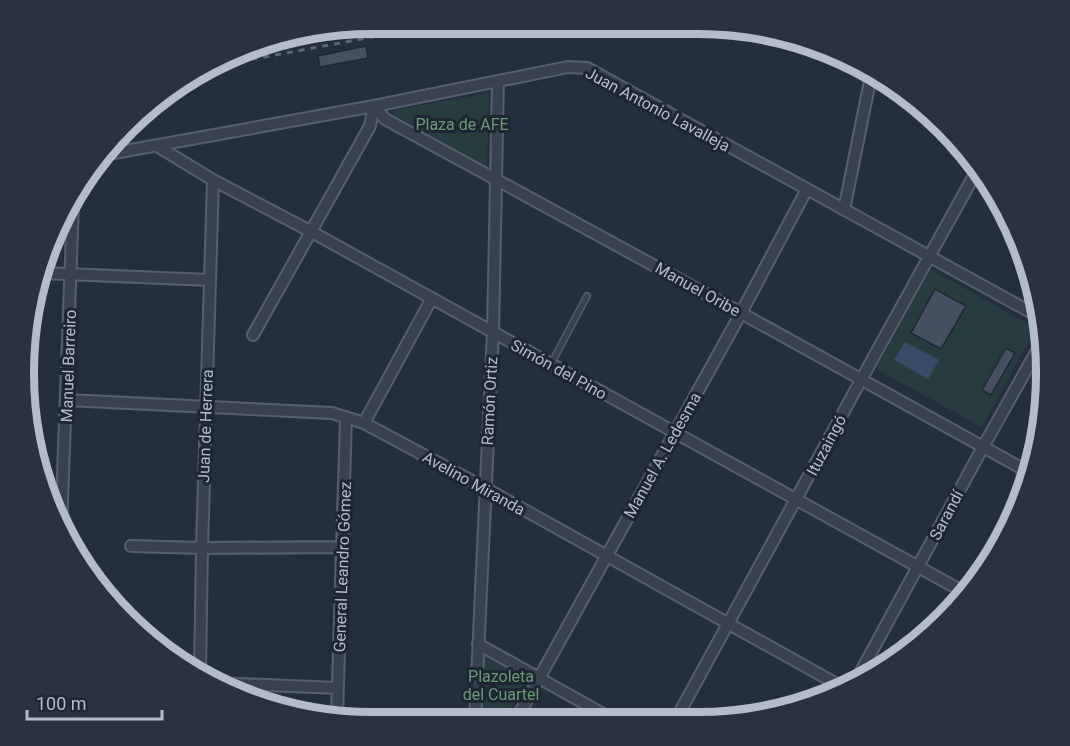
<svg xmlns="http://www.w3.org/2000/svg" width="1070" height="746" font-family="Roboto,sans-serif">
<rect width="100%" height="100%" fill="#242f3e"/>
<path fill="#263c3f" d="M489 93 487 164 484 166 392 115 394 110Z
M930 269 1036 328 982 427 876 369Z
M483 653 528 677 504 720H482Z"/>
<path fill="#394c67" d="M905 342 939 360 928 379 894 360Z"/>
<path fill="#455162" stroke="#1f2835" stroke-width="1.5" d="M366 46 368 58 320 67 318 56Z
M935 289 966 306 941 349 911 333Z
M1006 348 1015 353 991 395 982 390Z"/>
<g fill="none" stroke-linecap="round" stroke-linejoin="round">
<g stroke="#565f6c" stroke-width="8">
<path id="service" d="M551 364 587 296"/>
</g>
<g stroke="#565f6c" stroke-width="14">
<path id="minor" d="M374 106 385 119 741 313 1025 470
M157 146 213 180 310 231 962 591
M103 155 374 106 568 67 587 68 1034 314
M844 210 872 71
M42 273 210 280
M253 335 370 126 374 106
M67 400 332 413 364 423 485 488 844 688
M364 423 432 298
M61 529 73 203
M131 546 202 548 343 547
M478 644 614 720
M200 672 202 548 213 180
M215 683 338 688
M854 684 983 447 1039 347
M337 718 346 417
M676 719 861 380 976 172
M516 720 741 313 807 189
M475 721 493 332 498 81"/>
</g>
<use href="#service" stroke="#38414e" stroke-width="5"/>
<use href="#minor" stroke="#38414e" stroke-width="10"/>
<path stroke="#5a6575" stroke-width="3" stroke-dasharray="6 6" stroke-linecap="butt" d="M216 66 437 25"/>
</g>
<g text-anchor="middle" stroke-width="6" stroke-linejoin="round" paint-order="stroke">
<g font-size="16" fill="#b4bcc9" stroke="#1d2633">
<text transform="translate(658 109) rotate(28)" y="6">Juan Antonio Lavalleja</text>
<text transform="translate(698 289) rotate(29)" y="6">Manuel Oribe</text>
<text transform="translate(68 366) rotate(-88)" y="6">Manuel Barreiro</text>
<text transform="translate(559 369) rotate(29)" y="6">Simón del Pino</text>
<text transform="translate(489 401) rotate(-87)" y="6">Ramón Ortiz</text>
<text transform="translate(205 426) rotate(-88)" y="6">Juan de Herrera</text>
<text transform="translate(826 445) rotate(-62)" y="6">Ituzaingó</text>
<text transform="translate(662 455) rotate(-61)" y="6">Manuel A. Ledesma</text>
<text transform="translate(474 483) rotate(29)" y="6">Avelino Miranda</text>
<text transform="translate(946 515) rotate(-62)" y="6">Sarandí</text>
<text transform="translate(342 567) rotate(-88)" y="6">General Leandro Gómez</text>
</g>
<g font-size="16" fill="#6b9a76" stroke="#1d2633">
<text x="462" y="130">Plaza de AFE</text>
<text x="501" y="682">Plazoleta<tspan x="501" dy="18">del Cuartel</tspan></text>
</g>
</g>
<path d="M0 0H1070V746H0ZM372 34H698A338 338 0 0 1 1036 372V374A338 338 0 0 1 698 712H372A338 338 0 0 1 34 374V372A338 338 0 0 1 372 34Z" fill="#29323f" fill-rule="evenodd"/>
<path fill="none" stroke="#b4bcc9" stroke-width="8" d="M372 34H698A338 338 0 0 1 1036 372V374A338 338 0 0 1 698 712H372A338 338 0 0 1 34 374V372A338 338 0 0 1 372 34Z"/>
<path d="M27 710v9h135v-9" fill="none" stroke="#b4bcc9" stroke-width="3"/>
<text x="36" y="710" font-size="18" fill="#b4bcc9" stroke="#1d2633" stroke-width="4.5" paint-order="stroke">100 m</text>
</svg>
